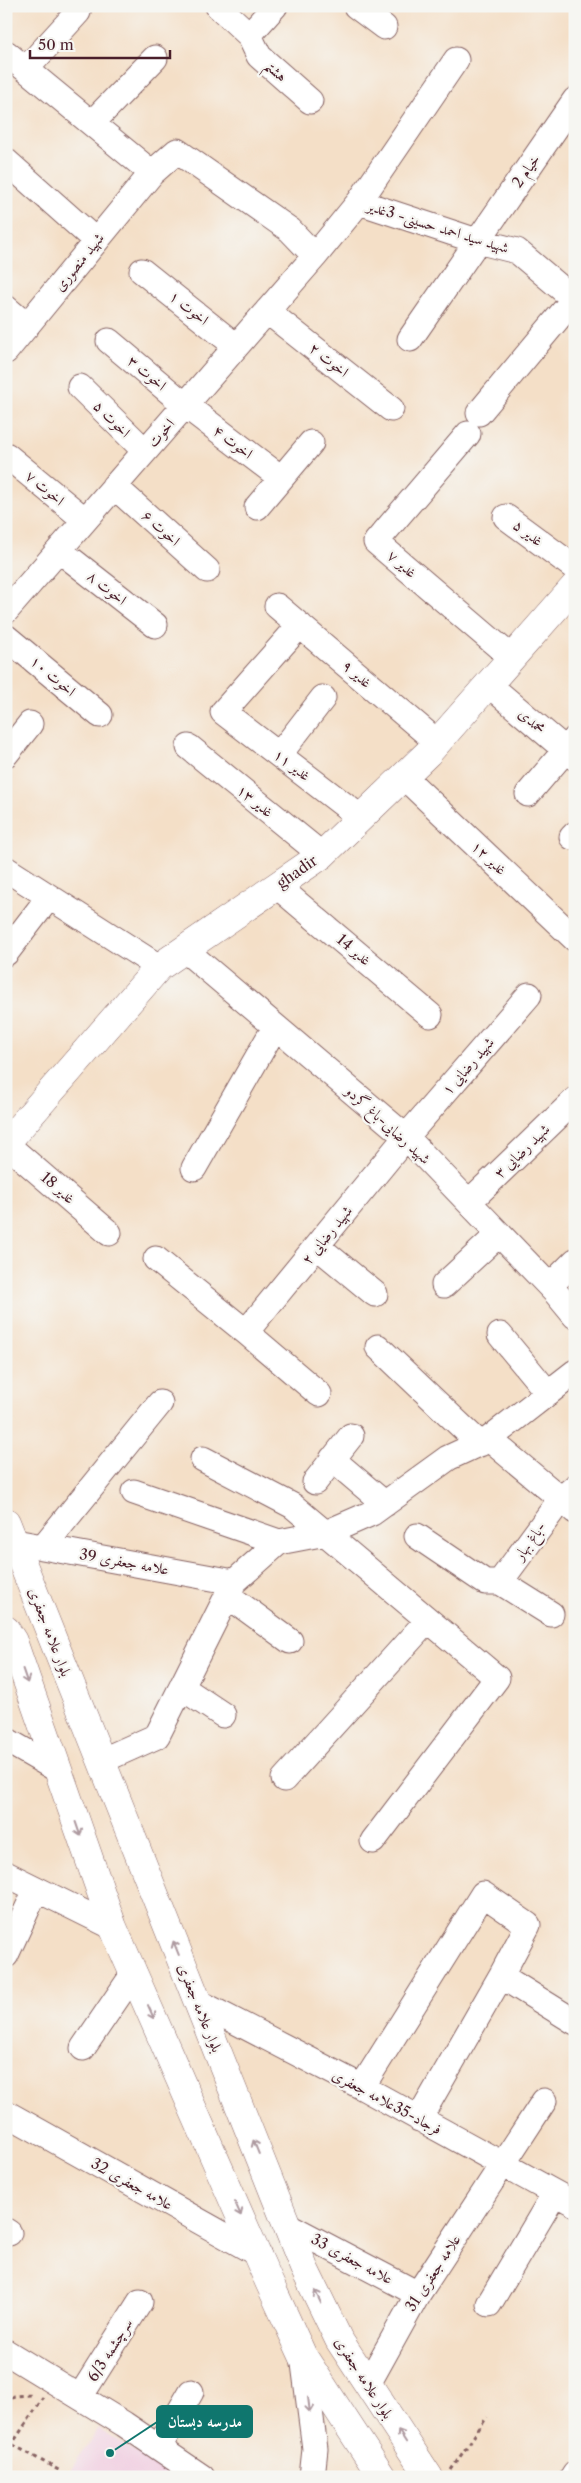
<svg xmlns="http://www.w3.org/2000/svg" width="581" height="2483" font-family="'Libre Caslon Text',Amiri,serif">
<rect width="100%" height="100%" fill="#f6f6f2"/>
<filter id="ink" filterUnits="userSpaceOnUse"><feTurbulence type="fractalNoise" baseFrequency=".02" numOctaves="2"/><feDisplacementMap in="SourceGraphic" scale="10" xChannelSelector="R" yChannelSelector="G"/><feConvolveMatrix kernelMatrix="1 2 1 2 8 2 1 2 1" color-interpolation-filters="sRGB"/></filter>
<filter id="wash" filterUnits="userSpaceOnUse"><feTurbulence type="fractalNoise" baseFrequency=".0096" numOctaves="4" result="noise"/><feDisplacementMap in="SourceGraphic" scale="20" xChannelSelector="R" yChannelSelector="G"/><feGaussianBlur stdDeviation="1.12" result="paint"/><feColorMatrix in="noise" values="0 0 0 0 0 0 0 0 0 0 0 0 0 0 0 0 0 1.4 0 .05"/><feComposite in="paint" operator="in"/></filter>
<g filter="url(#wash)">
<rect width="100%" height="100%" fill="#f4dfc7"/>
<path fill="#f1d0e2" d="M99 2429 176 2477H65Z"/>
</g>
<g filter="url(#ink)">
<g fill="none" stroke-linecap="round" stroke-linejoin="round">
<g stroke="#866262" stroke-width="27">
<path id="minor" d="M218 6 249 35 259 56 310 101
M356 6 384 27
M249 35 275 6
M6 53 152 173 177 151 290 230 315 256 359 202 477 241 517 251 575 300
M26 69 78 12
M92 123 155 58
M6 161 96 241
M359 202 456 60
M142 271 236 346
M6 308 27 326
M267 311 391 409
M410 339 575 100
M109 341 185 405 281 478
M6 351 152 173
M80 387 145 451
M479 413 574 299
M468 434 376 542 512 658
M6 455 85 520
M114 486 207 570
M257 507 311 443
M506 517 575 568
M59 550 155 625
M277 606 437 742
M6 611 315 256
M300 625 223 712 361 818
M6 637 100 715
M488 684 575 758
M189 747 322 855
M6 754 30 724
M279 755 323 698
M404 777 575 939
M528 794 575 739
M572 837 575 834
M6 869 159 967
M277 886 430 1015
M185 950 406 1137 556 1293 575 1316
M6 953 49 897
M6 1144 109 1233
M194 1168 275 1027
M469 1202 575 1100
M318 1247 375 1294
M156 1259 246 1332 406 1137 529 995
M444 1285 499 1234
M550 1286 575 1261
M246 1332 319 1394
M500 1335 548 1393
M378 1347 480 1444
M489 1439 561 1499 575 1487
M203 1459 293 1506 497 1678 373 1841
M332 1459 385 1504
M315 1482 351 1436
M134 1492 279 1542
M417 1536 485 1582H500L551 1614
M15 1542 234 1582
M43 1547 160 1403
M500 1582 561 1499 575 1511
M227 1595 290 1641
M181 1687 223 1715
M6 1740 58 1770
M101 1761 157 1736 234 1582 279 1542 326 1533 372 1513 448 1458 489 1439 575 1372
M284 1779 427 1621
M6 1874 113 1927
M6 1955 36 1890
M198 2002 362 2087 575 2204
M83 2048 134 1973
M362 2087 483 1894 528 1925 501 1976
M6 2113 258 2254
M419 2119 501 1976 575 2022
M287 2225 418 2294
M6 2231 9 2233
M489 2304 555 2193
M6 2352 124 2424 202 2477
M303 2356 315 2449 312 2477
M368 2384 418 2294 544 2101
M80 2397 140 2302
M159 2447 191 2392
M573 2477 575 2474"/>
</g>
<g stroke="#866262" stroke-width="29">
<path id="major" d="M6 1143 159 967 322 855 428 753 575 586
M6 1522 304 2268 339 2340 429 2477
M6 1630 13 1641 113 1927 269 2282 303 2356 382 2477"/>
</g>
<path stroke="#866262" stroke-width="3" stroke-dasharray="4 4" stroke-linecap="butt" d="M6 2404 14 2396 33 2395
M6 2441 62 2472
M6 2453 43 2398
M451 2470 487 2417"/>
<use href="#minor" stroke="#fff" stroke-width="25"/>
<use href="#major" stroke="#fff" stroke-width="28"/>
</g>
<defs><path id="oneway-shaft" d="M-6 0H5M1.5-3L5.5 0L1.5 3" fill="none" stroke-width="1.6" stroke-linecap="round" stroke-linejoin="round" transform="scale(1.25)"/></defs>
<g stroke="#ae9aa0">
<use href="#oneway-shaft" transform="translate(25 1676) rotate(71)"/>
<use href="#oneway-shaft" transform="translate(78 1829) rotate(71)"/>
<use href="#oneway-shaft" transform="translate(176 1948) rotate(-112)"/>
<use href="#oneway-shaft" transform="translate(151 2012) rotate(66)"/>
<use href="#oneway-shaft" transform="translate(256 2147) rotate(-112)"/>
<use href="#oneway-shaft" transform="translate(238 2209) rotate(66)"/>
<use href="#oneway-shaft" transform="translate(318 2297) rotate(-116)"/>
<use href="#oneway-shaft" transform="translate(309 2405) rotate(83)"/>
<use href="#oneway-shaft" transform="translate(402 2436) rotate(-123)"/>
</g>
</g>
<g text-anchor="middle" stroke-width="4.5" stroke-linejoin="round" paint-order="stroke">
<g font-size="15" fill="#4a1f2b" stroke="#f6f6f2">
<text transform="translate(276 71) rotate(42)" y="5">هشتم</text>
<text transform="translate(526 171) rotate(-55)" y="5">2 خیام</text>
<text transform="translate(438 227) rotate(17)" y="5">شهید سید احمد حسینی- 3غدیر</text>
<text transform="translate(79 262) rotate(-51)" y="5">شهید منصوری</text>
<text transform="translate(189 308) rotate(38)" y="5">اخوت ۱</text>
<text transform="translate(329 360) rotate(38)" y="5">اخوت ۲</text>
<text transform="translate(147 373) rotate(40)" y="5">اخوت ۳</text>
<text transform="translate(112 419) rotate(45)" y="5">اخوت ۵</text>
<text transform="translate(161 433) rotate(-49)" y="5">اخوت</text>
<text transform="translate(233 442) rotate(37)" y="5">اخوت ۴</text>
<text transform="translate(45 488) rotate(40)" y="5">اخوت ۷</text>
<text transform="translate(161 528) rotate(42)" y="5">اخوت ۶</text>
<text transform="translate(528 533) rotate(37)" y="5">غدیر ۵</text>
<text transform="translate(402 564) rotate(41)" y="5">غدیر ۷</text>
<text transform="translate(107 588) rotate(38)" y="5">اخوت ۸</text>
<text transform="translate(357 674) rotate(41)" y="5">غدیر ۹</text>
<text transform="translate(53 676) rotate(40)" y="5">اخوت ۱۰</text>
<text transform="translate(532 721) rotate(41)" y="5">محمدی</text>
<text transform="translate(292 765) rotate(37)" y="5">غدیر ۱۱</text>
<text transform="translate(255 801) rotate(39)" y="5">غدیر ۱۳</text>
<text transform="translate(489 858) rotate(43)" y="5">غدیر ۱۲</text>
<text transform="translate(297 872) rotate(-35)" y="5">ghadir</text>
<text transform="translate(354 950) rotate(40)" y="5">غدیر 14</text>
<text transform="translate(468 1066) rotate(-49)" y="5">شهید رضایی ۱</text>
<text transform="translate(388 1125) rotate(42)" y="5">شهید رضایی-باغ گردو</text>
<text transform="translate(522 1151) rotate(-44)" y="5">شهید رضایی ۳</text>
<text transform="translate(58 1188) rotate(41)" y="5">غدیر 18</text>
<text transform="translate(327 1235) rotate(-51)" y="5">شهید رضایی ۲</text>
<text transform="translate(530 1541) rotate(-54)" y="5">باغ بهار-</text>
<text transform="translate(124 1562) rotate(10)" y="5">علامه جعفری 39</text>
<text transform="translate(50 1632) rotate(69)" y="5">بلوار علامه جعفری</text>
<text transform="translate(200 2008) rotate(68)" y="5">بلوار علامه جعفری</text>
<text transform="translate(387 2102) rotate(28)" y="5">فرجاد-35علامه جعفری</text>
<text transform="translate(132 2184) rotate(29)" y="5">علامه جعفری 32</text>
<text transform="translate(352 2259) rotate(28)" y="5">علامه جعفری 33</text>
<text transform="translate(433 2273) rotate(-57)" y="5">علامه جعفری 31</text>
<text transform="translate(110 2350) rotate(-58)" y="5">سرچشمه 6/3</text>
<text transform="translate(364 2378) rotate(57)" y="5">بلوار علامه جعفری</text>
</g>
</g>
<path fill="none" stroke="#0f766e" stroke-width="2" d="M110 2453L157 2422"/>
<circle fill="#0f766e" stroke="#f6f6f2" stroke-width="2" cx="110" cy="2453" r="5"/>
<rect fill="#0f766e" stroke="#0f766e" stroke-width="2" x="157" y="2406" width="95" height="31" rx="5"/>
<g font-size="16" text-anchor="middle" font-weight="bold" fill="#fff">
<text x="205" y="2427">مدرسه دبستان</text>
</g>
<rect width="581" height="2483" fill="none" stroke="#f6f6f2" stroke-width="25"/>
<path d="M30 50v8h140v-8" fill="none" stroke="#4a1f2b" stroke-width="2.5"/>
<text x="38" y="50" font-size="15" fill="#4a1f2b" stroke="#f6f6f2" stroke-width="4" paint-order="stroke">50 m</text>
</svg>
